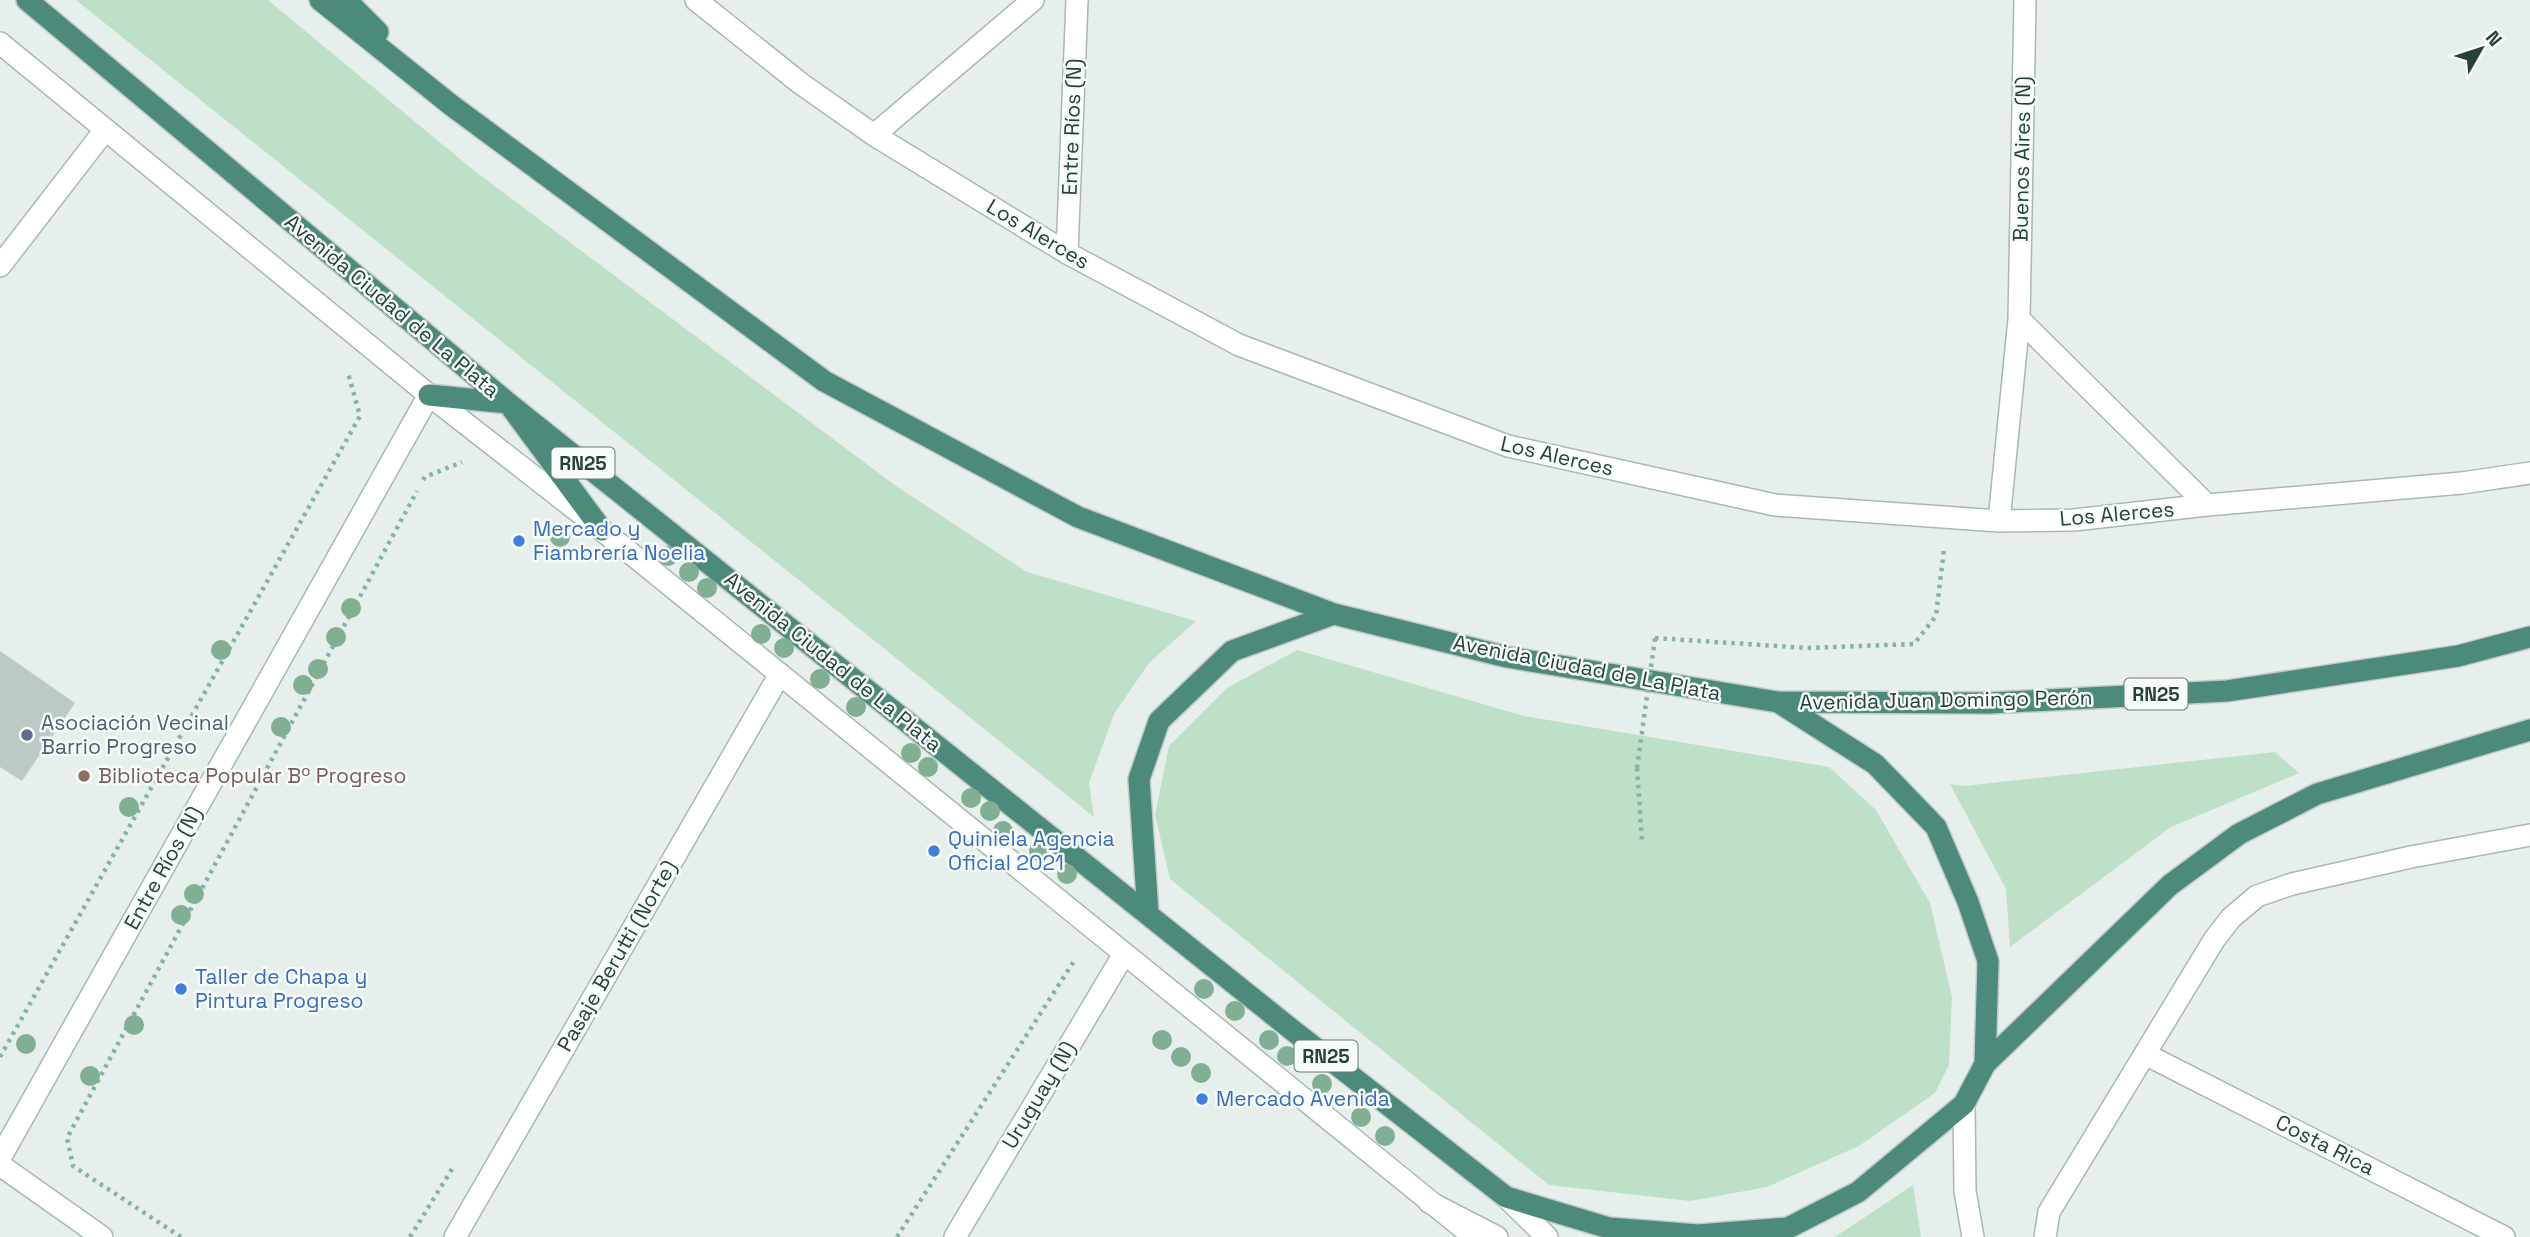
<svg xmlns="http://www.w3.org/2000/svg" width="2530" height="1237" font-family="'Space Grotesk',sans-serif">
<rect width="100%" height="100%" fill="#e6efeb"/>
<path fill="#bfe0c8" d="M76 0H268L472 169 896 486 1027 572 1196 621 1149 663 1114 714 1089 783 1094 817Z
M1297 650 1524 716 1829 767 1876 810 1930 903 1952 997 1949 1065 1935 1093 1859 1146 1767 1187 1690 1201 1549 1185 1170 879 1155 815 1169 746 1227 688Z
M2275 752 2299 773 2171 827 2010 947 2006 889 1950 784 1964 786Z
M1913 1185 1921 1237H1835Z"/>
<path fill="#bbcac4" d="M0 651 75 703 22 781 0 767Z"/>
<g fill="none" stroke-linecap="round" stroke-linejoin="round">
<g stroke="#a8b8b2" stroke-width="24">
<path id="service" d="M0 266 105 130"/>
</g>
<g stroke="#a8b8b2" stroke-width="24">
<path id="minor" d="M696 0 800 83 874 135 1067 253 1239 345 1508 446 1775 505 1999 521 2074 520 2207 505 2462 483 2530 473
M0 43 429 395 602 530 1474 1237
M874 135 1033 0
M1067 253 1077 0
M2019 319 2207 505
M1999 521 2019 319 2025 0
M2145 1054 2504 1237
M0 1158 429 395
M0 1165 102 1237
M455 1237 780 674
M955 1237 1124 954
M2045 1237 2049 1212 2214 940 2231 918 2257 896 2292 884 2411 857 2530 835"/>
</g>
<g stroke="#a8b8b2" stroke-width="24">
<path id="tertiary" d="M1964 1104 1965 1191 1973 1237
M1506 1197 1547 1237
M1429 1202 1497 1237"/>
</g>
<g stroke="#c2cac8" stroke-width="24">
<path id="trunk" d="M27 0 508 403 1291 1029 1506 1197 1609 1228 1698 1235 1788 1228 1858 1192 1964 1104 1985 1064 2170 885 2239 834 2317 794 2530 730
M320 0 451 105 824 381 1078 517 1334 614 1507 657 1778 702 1990 703 2227 691 2458 656 2530 637
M346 0 378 32
M429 395 508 403 602 530
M1778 702 1875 764 1936 827 1968 902 1988 961 1985 1064
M1148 913 1139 779 1159 721 1232 651 1334 614"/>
</g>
<path stroke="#86b3a5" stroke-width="4.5" stroke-dasharray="3.5 5" stroke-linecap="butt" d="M423 480 425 477 462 462
M1655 638 1807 648 1914 644 1936 616 1944 549
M1637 768 1642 841
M0 1057 360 416 348 373
M181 1237 73 1166 67 1138 417 491
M410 1237 452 1169
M897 1237 1076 958"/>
<use href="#service" stroke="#fff" stroke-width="21"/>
<use href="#minor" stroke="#fff" stroke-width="21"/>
<use href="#tertiary" stroke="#fff" stroke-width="21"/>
<use href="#trunk" stroke="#4c8a7c" stroke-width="21"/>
<path stroke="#86b3a5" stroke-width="4.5" stroke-dasharray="3.5 5" stroke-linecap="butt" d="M1637 768 1655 638"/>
</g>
<g fill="#80af93">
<circle cx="560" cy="537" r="10"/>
<circle cx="668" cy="556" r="10"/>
<circle cx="689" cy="572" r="10"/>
<circle cx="707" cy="588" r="10"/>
<circle cx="351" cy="608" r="10"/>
<circle cx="761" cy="634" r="10"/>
<circle cx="336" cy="637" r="10"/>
<circle cx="784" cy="648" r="10"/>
<circle cx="221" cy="650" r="10"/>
<circle cx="318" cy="669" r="10"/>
<circle cx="820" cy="679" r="10"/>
<circle cx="303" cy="685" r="10"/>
<circle cx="856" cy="707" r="10"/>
<circle cx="281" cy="727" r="10"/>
<circle cx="911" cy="753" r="10"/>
<circle cx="928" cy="767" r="10"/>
<circle cx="971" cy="798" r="10"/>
<circle cx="129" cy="807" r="10"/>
<circle cx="990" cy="811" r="10"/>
<circle cx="1003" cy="831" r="10"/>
<circle cx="1039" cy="851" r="10"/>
<circle cx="1067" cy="874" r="10"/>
<circle cx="194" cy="894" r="10"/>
<circle cx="181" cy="915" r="10"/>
<circle cx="1204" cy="989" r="10"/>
<circle cx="1235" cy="1011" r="10"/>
<circle cx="134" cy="1025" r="10"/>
<circle cx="1162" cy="1040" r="10"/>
<circle cx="1269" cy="1040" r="10"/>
<circle cx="26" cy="1044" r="10"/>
<circle cx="1287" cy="1056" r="10"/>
<circle cx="1181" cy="1057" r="10"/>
<circle cx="1201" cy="1073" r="10"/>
<circle cx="90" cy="1076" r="10"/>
<circle cx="1322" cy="1084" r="10"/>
<circle cx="1361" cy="1117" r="10"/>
<circle cx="1385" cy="1136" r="10"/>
</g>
<g fill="#3f7fe0" stroke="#f7fbf9" stroke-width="2.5">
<circle cx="519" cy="541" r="7"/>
<circle cx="934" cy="851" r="7"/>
<circle cx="181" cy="989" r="7"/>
<circle cx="1202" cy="1099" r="7"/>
</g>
<circle fill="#5c6f8a" stroke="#f7fbf9" stroke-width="2.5" cx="27" cy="735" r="7"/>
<circle fill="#8d6e63" stroke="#f7fbf9" stroke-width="2.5" cx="84" cy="776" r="7"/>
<g text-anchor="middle" stroke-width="5" stroke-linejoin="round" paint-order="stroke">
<g fill="#f7fbf9" stroke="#637a73" stroke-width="2">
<rect x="551.5" y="447.5" width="63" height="31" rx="5"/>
<rect x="2124.5" y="678.5" width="63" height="31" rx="5"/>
<rect x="1294.5" y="1040.5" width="63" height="31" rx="5"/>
</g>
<g font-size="19" font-weight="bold" fill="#24423a">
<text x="583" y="470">RN25</text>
<text x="2156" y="701">RN25</text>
<text x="1326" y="1063">RN25</text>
</g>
<g font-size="21" fill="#24423a" stroke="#f7fbf9">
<text transform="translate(1072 127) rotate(-88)" y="7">Entre Ríos (N)</text>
<text transform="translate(2022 159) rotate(-89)" y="7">Buenos Aires (N)</text>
<text transform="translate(1038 234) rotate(31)" y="7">Los Alerces</text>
<text transform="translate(392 306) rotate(40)" y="7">Avenida Ciudad de La Plata</text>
<text transform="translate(1557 456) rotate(13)" y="7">Los Alerces</text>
<text transform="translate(2117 514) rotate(-5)" y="7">Los Alerces</text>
<text transform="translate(833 662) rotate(39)" y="7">Avenida Ciudad de La Plata</text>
<text transform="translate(1587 668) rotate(11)" y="7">Avenida Ciudad de La Plata</text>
<text transform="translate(1946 700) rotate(-1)" y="7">Avenida Juan Domingo Perón</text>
<text transform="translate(163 868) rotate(-61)" y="7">Entre Ríos (N)</text>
<text transform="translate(617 956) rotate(-60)" y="7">Pasaje Berutti (Norte)</text>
<text transform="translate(1039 1095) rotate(-59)" y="7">Uruguay (N)</text>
<text transform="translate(2325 1145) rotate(27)" y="7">Costa Rica</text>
</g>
<g font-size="21" fill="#366cbe" stroke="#f7fbf9" text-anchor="start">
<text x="533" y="536">Mercado y<tspan x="533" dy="24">Fiambrería Noelia</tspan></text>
<text x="948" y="846">Quiniela Agencia<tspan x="948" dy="24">Oficial 2021</tspan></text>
<text x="195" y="984">Taller de Chapa y<tspan x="195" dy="24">Pintura Progreso</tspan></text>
<text x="1216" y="1106">Mercado Avenida</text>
</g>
<g font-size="21" fill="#4e5e75" stroke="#f7fbf9" text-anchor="start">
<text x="41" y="730">Asociación Vecinal<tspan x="41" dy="24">Barrio Progreso</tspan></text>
</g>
<g font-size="21" fill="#785e54" stroke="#f7fbf9" text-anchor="start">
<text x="98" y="783">Biblioteca Popular Bº Progreso</text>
</g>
</g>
<g transform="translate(2481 49) rotate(51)" stroke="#f7fbf9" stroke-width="5" paint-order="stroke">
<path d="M0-5L12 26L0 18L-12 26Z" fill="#24423a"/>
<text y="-10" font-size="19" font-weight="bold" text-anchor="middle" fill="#24423a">N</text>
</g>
</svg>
